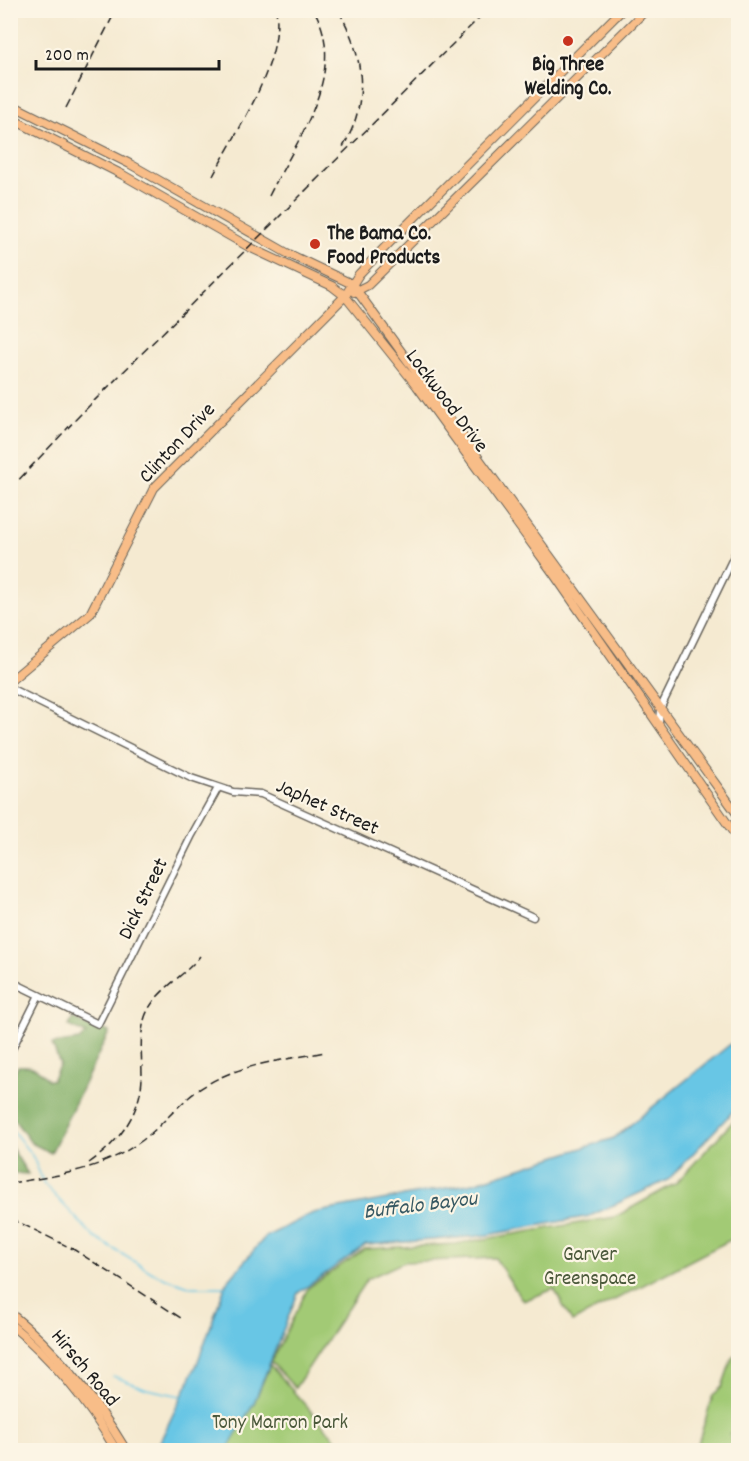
<svg xmlns="http://www.w3.org/2000/svg" width="749" height="1461" font-family="Dekko,sans-serif">
<rect width="100%" height="100%" fill="#fcf5e5"/>
<filter id="ink" filterUnits="userSpaceOnUse"><feTurbulence type="fractalNoise" baseFrequency=".0167" numOctaves="2"/><feDisplacementMap in="SourceGraphic" scale="12" xChannelSelector="R" yChannelSelector="G"/><feConvolveMatrix kernelMatrix="1 2 1 2 8 2 1 2 1" color-interpolation-filters="sRGB"/></filter>
<filter id="wash" filterUnits="userSpaceOnUse"><feTurbulence type="fractalNoise" baseFrequency=".008" numOctaves="4" result="noise"/><feDisplacementMap in="SourceGraphic" scale="24" xChannelSelector="R" yChannelSelector="G"/><feGaussianBlur stdDeviation="1.35" result="paint"/><feColorMatrix in="noise" values="0 0 0 0 0 0 0 0 0 0 0 0 0 0 0 0 0 1.4 0 .05"/><feComposite in="paint" operator="in"/></filter>
<g filter="url(#wash)">
<rect width="100%" height="100%" fill="#f5ead1"/>
<path fill="#a2ca75" stroke="#5f7348" stroke-width="1.5" d="M738 1116V1236L572 1322 554 1289 523 1301 495 1258 404 1262 367 1279 295 1388 271 1362 308 1288 365 1249 455 1244 615 1217 676 1183Z
M738 1354V1427L729 1434 737 1450H696L713 1395 722 1387 732 1358Z
M270 1365 345 1450H227L254 1403Z"/>
<path fill="#81ae66" stroke="#4e6541" stroke-width="1.5" d="M73 1018 96 1030 101 1028 109 1032 51 1153 31 1143 11 1115V1073H14L18 1066C34 1065 37 1068 48 1080H52L60 1064 52 1044 79 1040 86 1034 69 1026Z
M11 1147 28 1174 11 1173Z"/>
<path fill="#67c6e5" stroke="#427180" stroke-width="1.5" d="M738 1038V1106L668 1180 590 1216 482 1236 366 1245 298 1293 254 1403 227 1450H156L197 1364 226 1283 265 1237 313 1213 473 1183 614 1138Z"/>
<g fill="none" stroke-linecap="round" stroke-linejoin="round">
<path stroke="#67c6e5" stroke-width="1.5" d="M10 1127 33 1157 44 1184 94 1237 153 1273 171 1280 192 1287H225
M113 1376 147 1389 181 1396"/>
</g>
</g>
<g filter="url(#ink)">
<g fill="none" stroke-linecap="round" stroke-linejoin="round">
<g stroke="#68645b" stroke-width="9">
<path id="minor" d="M10 688 191 778 233 792 261 794 533 917
M659 723 660 709 738 548
M10 981 98 1024 192 835 218 788
M10 1053 39 995"/>
</g>
<g stroke="#68645b" stroke-width="10">
<path id="major" d="M10 104 130 164 287 253 352 284 738 815
M10 118 123 175 249 247 332 286 345 296 417 386 551 570 738 839
M354 292 368 285 646 10
M10 681 90 614 154 488 345 296 359 274 395 237 622 10
M10 1313C58 1352 94 1397 126 1450
M10 1324C54 1360 88 1402 116 1450"/>
</g>
<use href="#minor" stroke="#fff" stroke-width="6"/>
<use href="#major" stroke="#f8bd88" stroke-width="8"/>
<path stroke="#1c1c1c" stroke-width="1.5" stroke-dasharray="9 4.5" stroke-linecap="butt" d="M338 10C365 55 370 105 341 150
M66 108 116 10
M213 176C237 130 284 62 276 10
M269 196C296 141 349 72 314 10
M10 489 80 415 487 10
M89 1163C118 1143 141 1114 142 1077 142 1057 139 1037 145 1017 154 991 184 977 200 956
M10 1183C57 1176 101 1170 140 1142 164 1125 180 1100 206 1085 240 1064 285 1060 325 1052
M10 1218 73 1249 184 1320"/>
</g>
</g>
<g fill="#c8321e" stroke="#fcf5e5" stroke-width="2">
<circle cx="568" cy="41" r="6"/>
<circle cx="315" cy="244" r="6"/>
</g>
<g text-anchor="middle" stroke-width="4.5" stroke-linejoin="round" paint-order="stroke">
<g font-size="21" font-weight="bold" fill="#1c1c1c" stroke="#fcf5e5">
<text x="568" y="70">Big Three<tspan x="568" dy="24">Welding Co.</tspan></text>
<text x="327" y="239" text-anchor="start">The Bama Co.<tspan x="327" dy="24">Food Products</tspan></text>
</g>
<g font-size="21" fill="#1c1c1c" stroke="#fcf5e5">
<text transform="translate(448 400) rotate(53)" y="7">Lockwood Drive</text>
<text transform="translate(176 442) rotate(-47)" y="7">Clinton Drive</text>
<text transform="translate(328 806) rotate(24)" y="7">Japhet Street</text>
<text transform="translate(142 898) rotate(-64)" y="7">Dick Street</text>
<text transform="translate(86 1367) rotate(50)" y="7">Hirsch Road</text>
</g>
<g font-size="21" fill="#4b593b" stroke="#fcf5e5">
<text x="590" y="1260">Garver<tspan x="590" dy="24">Greenspace</tspan></text>
<text x="280" y="1428">Tony Marron Park</text>
</g>
<g font-size="22" font-style="italic" fill="#365862" stroke="#fcf5e5">
<text transform="translate(420 1203) rotate(-7)" y="8">Buffalo Bayou</text>
</g>
</g>
<rect width="749" height="1461" fill="none" stroke="#fcf5e5" stroke-width="36"/>
<path d="M36 60v9h183v-9" fill="none" stroke="#1c1c1c" stroke-width="3"/>
<text x="45" y="60" font-size="18" fill="#1c1c1c" stroke="#fcf5e5" stroke-width="4.5" paint-order="stroke">200 m</text>
</svg>
